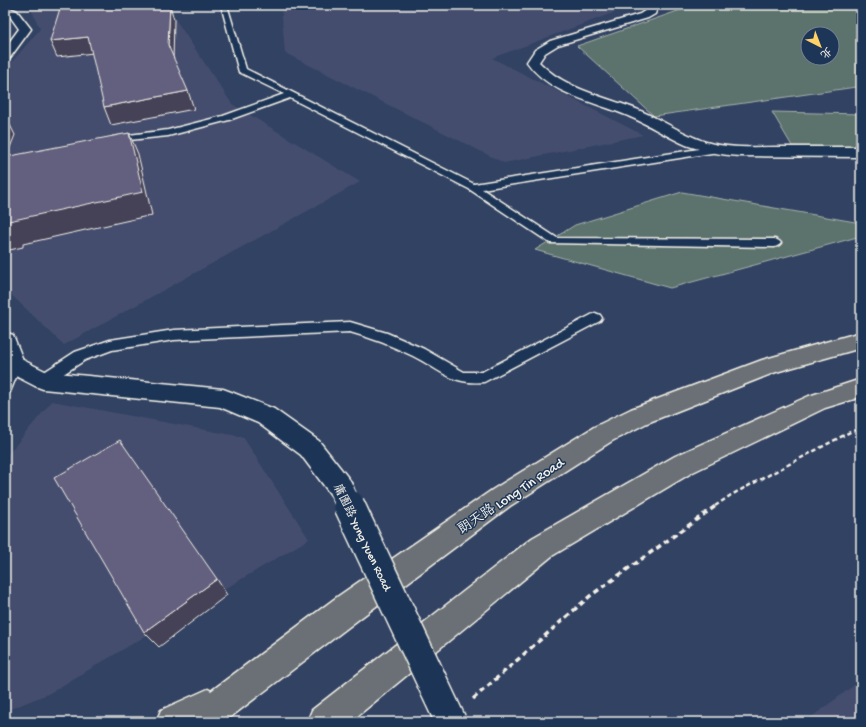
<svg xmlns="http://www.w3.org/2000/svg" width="866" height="727" font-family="'Gochi Hand','LXGW WenKai TC',sans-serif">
<rect width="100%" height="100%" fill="#324263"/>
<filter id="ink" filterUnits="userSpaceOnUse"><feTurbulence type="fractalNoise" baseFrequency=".025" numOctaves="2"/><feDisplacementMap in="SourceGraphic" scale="8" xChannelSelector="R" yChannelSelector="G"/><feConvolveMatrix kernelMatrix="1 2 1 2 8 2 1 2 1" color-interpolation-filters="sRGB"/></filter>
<g filter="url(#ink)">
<path fill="#444e6e" d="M41 5H159L171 13 232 104 360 182 64 345 5 289V70L40 29 30 7Z
M281 5H612L626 8 492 58 643 135 504 163 285 53Z
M52 401 243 437 309 539 48 694 5 711V458Z
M861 680V722H805Z"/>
<path fill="#5b726d" stroke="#a8b2aa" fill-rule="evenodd" d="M695 5H861V88L856 87 654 116 577 46ZM808 34H832V58H808Z
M772 112 861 114V147L792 146Z
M682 192 861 223V236L670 288 535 250 575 225Z"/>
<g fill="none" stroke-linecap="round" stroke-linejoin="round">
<g stroke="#f4f1e8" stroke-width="3">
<path id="lane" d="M221 5H227L246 69 474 184 718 146 723 149 718 152 482 189 557 238 775 239 779 241 781 243 779 245 775 247 550 243 469 189 290 98 229 120 168 136 110 142 108 140 113 137 168 130 223 116 284 94 239 72Z
M595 313 600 315 602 318 600 321 484 382C451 385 441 370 413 356 393 346 372 338 350 332L174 340 112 350 85 360 48 384 43 385 38 384 36 380 38 376 75 352 110 340 174 330 350 322 387 333 424 349 464 372H482Z
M14 360 19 361 21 365 10 392 5 394V370L9 361Z"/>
</g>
<g stroke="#f4f1e8" stroke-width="3">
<path id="street" d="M648 5H658L655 14 648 18 558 45 545 53 539 62C563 87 597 95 628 106 655 115 679 133 706 142 729 149 755 147 779 147 806 147 834 147 861 147V157L740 156C721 155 703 151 686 145 666 136 648 124 628 116 594 101 550 95 527 62L535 50 550 41 640 14 646 10Z
M5 6 17 11 31 29 9 59 5 60V48L19 29 9 15 5 13Z
M5 332 13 335 23 360 47 372 223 389 231 392 274 409 319 441 349 479 353 487 349 495 340 498 331 495 301 455 258 423 220 407 43 389 35 386 6 371Z"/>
</g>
<g stroke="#f4f1e8" stroke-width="3">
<path id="primary" d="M861 332V348L776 372 647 423 612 441 510 506 359 619 224 722H156L161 710 208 689 211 691 337 597 492 490 594 427 631 409 762 360Z
M861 379V397L825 408 693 472 552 556 350 722H307L312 710 532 538 675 456 809 396Z"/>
</g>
<path stroke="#f4f1e8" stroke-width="2.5" stroke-dasharray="4.5 3" stroke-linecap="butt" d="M715 506 731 495 852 431 861 429"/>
<path stroke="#f4f1e8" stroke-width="3.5" stroke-dasharray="5.5 4" stroke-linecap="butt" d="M473 699 590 596 717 505"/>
<use href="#lane" fill="#1d3557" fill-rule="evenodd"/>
<use href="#street" fill="#1d3557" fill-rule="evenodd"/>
<use href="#primary" fill="#6a7074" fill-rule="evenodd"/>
<g stroke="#f4f1e8" stroke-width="26" stroke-linecap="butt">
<path id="street-bridge-far1" d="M340 487 349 506"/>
</g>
<g stroke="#f4f1e8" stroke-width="33" stroke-linecap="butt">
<path id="street-bridge" d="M349 505 451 722"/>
</g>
<use href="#street-bridge-far1" stroke="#1d3557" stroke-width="24"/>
<use href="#street-bridge" stroke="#1d3557" stroke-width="30"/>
</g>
<path fill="#454259" stroke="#f4f1e8" d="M170 5 174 20 173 61 168 45Z
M88 37 94 53 57 57 50 41Z
M188 91 194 109 111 125 104 107Z
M5 115 15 135 5 160Z
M129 133 138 154 152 215 23 244V247L5 251V225L9 221Z
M217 579 227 595 159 647 144 632Z"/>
<path fill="#625f7f" stroke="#f4f1e8" d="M61 5H156L157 6 170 5 168 45 188 91 104 107 88 37 50 41Z
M129 133 143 192 9 221V224L5 225V157Z
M120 440 217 579 144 632 54 478Z"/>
</g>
<g text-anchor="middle" stroke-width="3" stroke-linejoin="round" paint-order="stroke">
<g font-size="12" fill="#f4f1e8" stroke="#1d3557">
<text transform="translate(363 537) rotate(64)" y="4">庸園路 Yung Yuen Road</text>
</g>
<g font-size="14" fill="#f4f1e8" stroke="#1d3557">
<text transform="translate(510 495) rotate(-34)" y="5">朗天路 Long Tin Road</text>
</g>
</g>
<rect width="866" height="727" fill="none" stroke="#1d3557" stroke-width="20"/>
<rect x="10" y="10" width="846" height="707" fill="none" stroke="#f4f1e8" stroke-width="1.5" filter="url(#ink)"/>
<g transform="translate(820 46) rotate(138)"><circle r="19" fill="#1d3557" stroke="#738091"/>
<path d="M0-3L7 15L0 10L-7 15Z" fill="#ffd166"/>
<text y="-6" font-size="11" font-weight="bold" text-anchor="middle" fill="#f4f1e8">北</text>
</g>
</svg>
